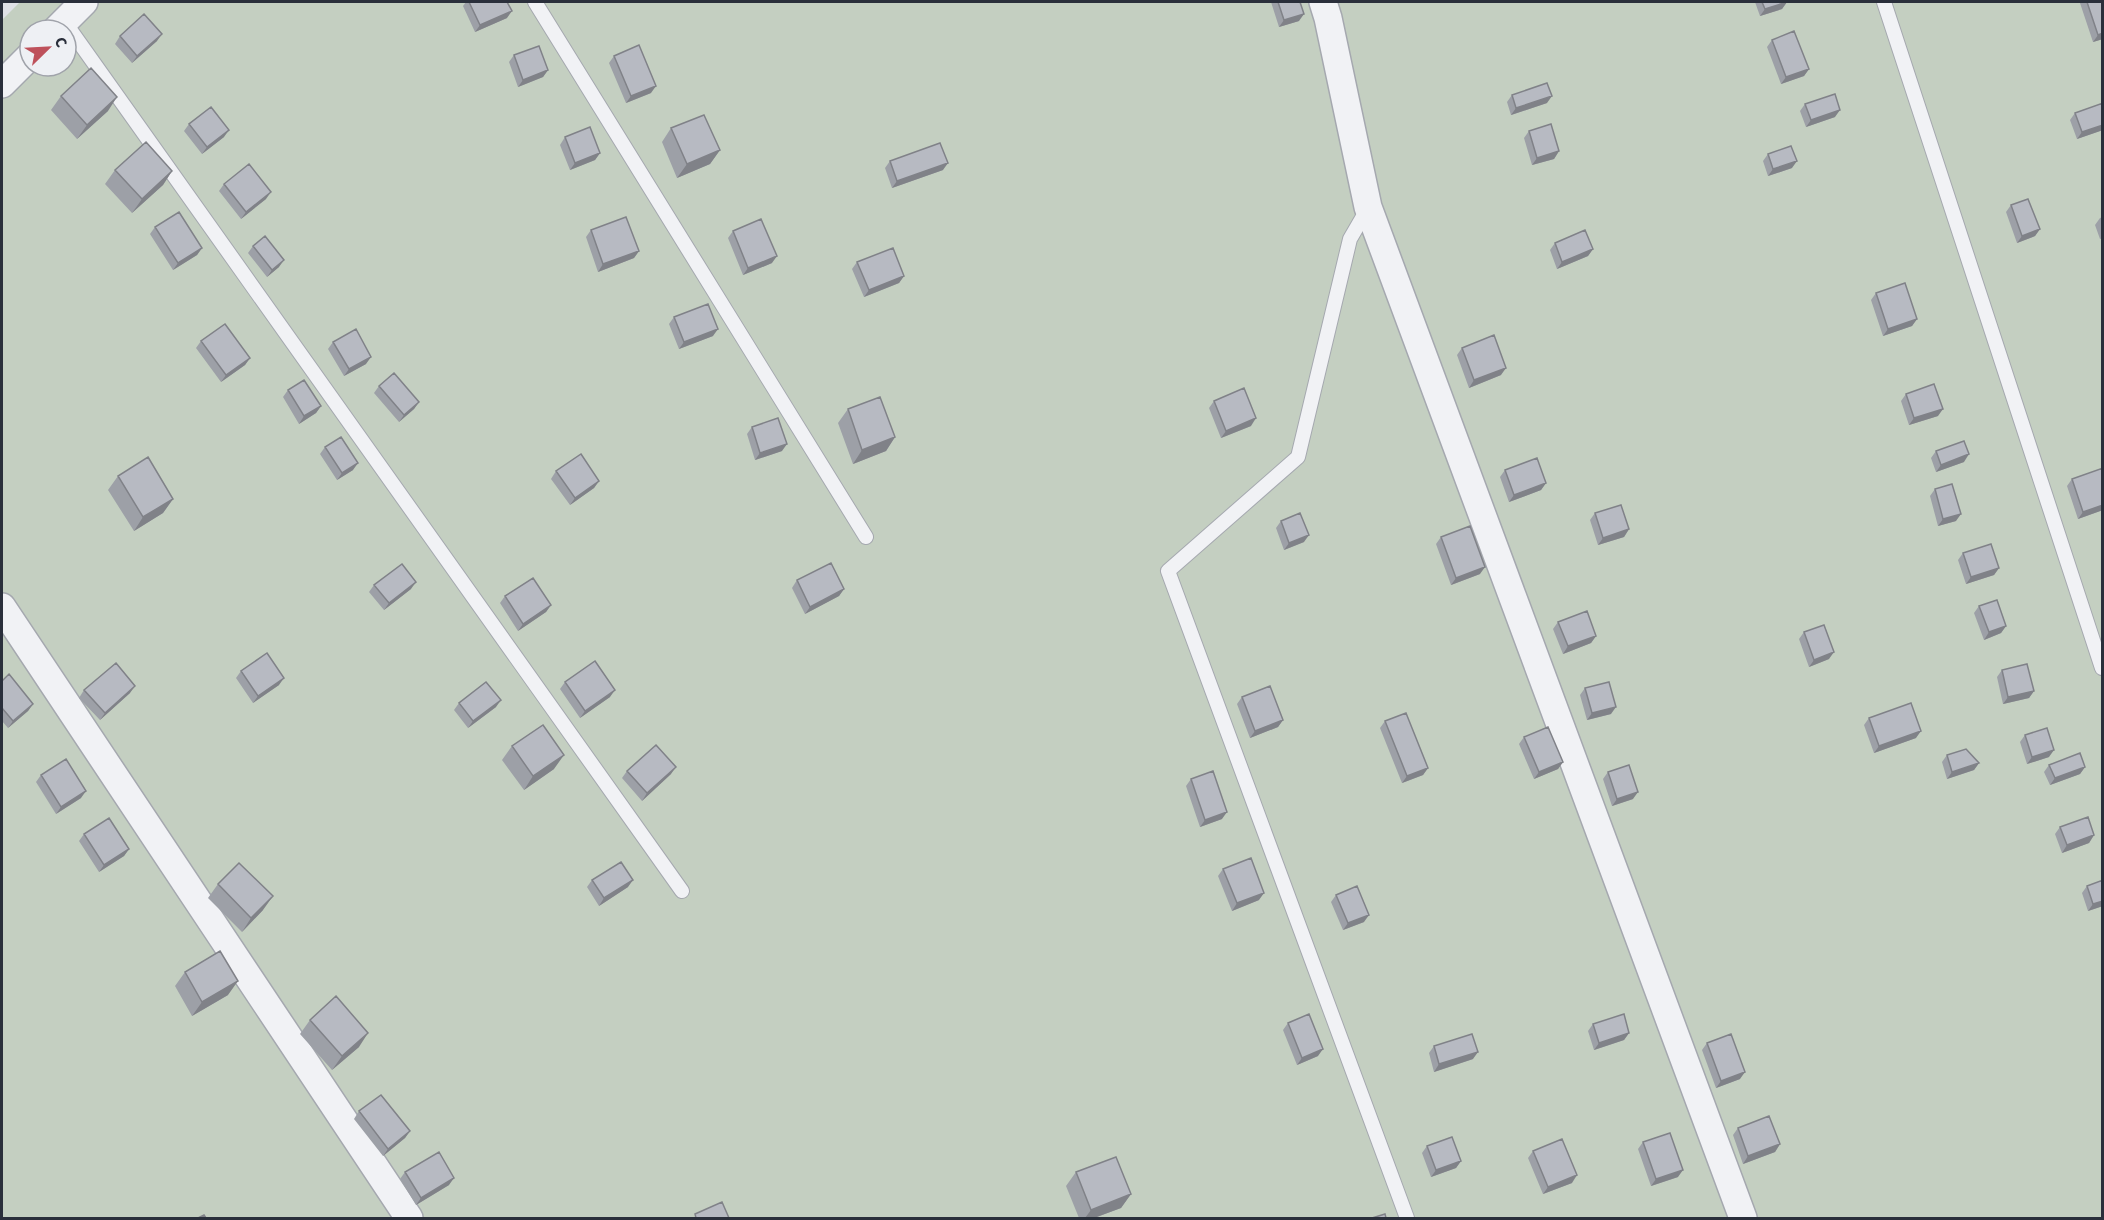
<svg xmlns="http://www.w3.org/2000/svg" width="2104" height="1220" font-family="'Source Sans 3',sans-serif">
<rect width="100%" height="100%" fill="#dfe1e6"/>
<path fill="#c4cfc1" fill-rule="evenodd" d="M20 2H2102V1218H2V20ZM30 30H66V66H30Z"/>
<g fill="none" stroke-linecap="round" stroke-linejoin="round">
<g stroke="#a5a8af" stroke-width="16">
<path id="lane" d="M535 2 866 537
M1884 2 2102 668
M64 21 682 891
M1368 208 1350 239 1298 457 1168 571 1407 1218"/>
</g>
<g stroke="#a5a8af" stroke-width="30">
<path id="street" d="M1323 2 1328 18 1368 207 1743 1218
M56 30 84 2
M2 84 30 56
M2 607 409 1218"/>
</g>
<use href="#lane" stroke="#f1f2f5" stroke-width="14"/>
<use href="#street" stroke="#f1f2f5" stroke-width="27"/>
</g>
<path fill="#9da0a7" d="M466 2H507V18L475 32 463 6Z
M1271 2H1300L1299 21 1279 27Z
M1755 2H1787L1782 9 1760 16Z
M2082 2H2103V39L2093 42 2080 3Z
M120 36 157 41 132 63 115 44Z
M1772 40 1809 69 1804 76 1781 84 1767 47Z
M514 55 548 70 543 77 518 87 509 62Z
M614 56 651 93 626 103 609 63Z
M1512 95 1547 103 1511 115 1507 102Z
M61 96 108 111 77 139 51 110Z
M2103 103V130L2077 139 2070 120 2075 113Z
M1805 104 1835 117 1806 127 1800 111Z
M189 124 224 137 202 154 184 131Z
M671 128 720 150 710 164 677 178 662 142Z
M1529 131 1559 151 1554 159 1532 165 1524 138Z
M565 137 600 153 595 160 570 170 560 145Z
M1768 154 1792 168 1768 176 1763 161Z
M890 161 943 170 892 188 885 168Z
M115 170 172 171 163 185 132 213 105 184Z
M224 184 266 199 241 219 219 191Z
M2011 205 2040 229 2035 236 2017 243 2006 212Z
M2103 217V238L2100 239 2095 225 2100 218Z
M155 227 202 248 197 255 173 270 150 234Z
M591 230 639 251 634 258 598 272 586 237Z
M733 231 772 263 743 275 728 238Z
M1555 243 1593 249 1588 256 1557 269 1550 250Z
M253 246 279 267 267 277 248 253Z
M857 262 904 276 899 283 864 297 852 269Z
M1876 293 1917 319 1912 326 1883 336 1871 300Z
M674 317 713 336 679 349 669 324Z
M201 341 250 358 245 365 221 382 196 348Z
M333 342 366 364 344 376 328 349Z
M1462 348 1501 375 1469 388 1457 355Z
M379 386 419 402 414 409 399 422 374 393Z
M288 390 321 406 316 413 299 424 283 397Z
M1906 394 1938 416 1909 425 1901 401Z
M1214 401 1251 426 1221 438 1209 408Z
M848 409 895 437 886 451 853 464 838 423Z
M752 427 782 451 755 460 747 434Z
M325 447 353 470 337 480 320 454Z
M1936 451 1964 462 1936 472 1931 458Z
M2103 468V510L2078 519 2067 486 2072 479Z
M1505 470 1546 483 1541 490 1509 502 1500 477Z
M556 471 599 481 594 488 570 505 551 479Z
M118 476 173 499 163 513 134 531 108 490Z
M1935 489 1956 521 1938 526 1930 496Z
M1595 513 1629 529 1624 537 1598 545 1590 520Z
M1281 521 1304 542 1284 550 1276 528Z
M1441 537 1480 574 1451 585 1436 544Z
M1963 553 1999 568 1994 575 1966 584 1958 560Z
M797 580 844 589 839 596 805 614 792 588Z
M374 585 411 589 384 610 369 592Z
M505 596 551 605 546 612 518 631 500 603Z
M1979 606 2006 626 2001 633 1984 640 1974 613Z
M1558 622 1596 636 1591 643 1563 654 1553 629Z
M1804 632 1829 659 1809 667 1799 639Z
M2002 670 2034 691 2029 698 2003 704 1997 677Z
M241 671 279 685 253 703 236 678Z
M2 681 33 704 28 711 8 728 2 721Z
M565 682 610 697 580 718 560 689Z
M1585 688 1611 714 1587 720 1580 695Z
M84 690 130 693 100 720 79 698Z
M1242 697 1283 720 1278 727 1250 738 1237 704Z
M459 703 496 707 468 728 454 710Z
M1869 718 1916 738 1874 753 1864 725Z
M1385 721 1428 768 1423 775 1402 783 1380 728Z
M2025 735 2049 757 2027 764 2020 742Z
M1524 737 1563 762 1558 769 1534 779 1519 744Z
M512 746 554 769 524 790 502 760Z
M1947 755 1979 763 1974 770 1947 779 1942 762Z
M2049 765 2085 767 2080 774 2050 785 2044 772Z
M627 771 671 774 642 801 622 778Z
M1608 772 1633 799 1612 806 1603 779Z
M41 775 81 798 56 814 36 782Z
M1191 779 1222 819 1200 827 1186 786Z
M2060 827 2094 835 2089 843 2062 853 2055 834Z
M84 834 129 849 124 856 99 872 79 841Z
M1223 869 1259 900 1232 911 1218 876Z
M592 880 628 887 599 906 587 887Z
M2103 880V906L2088 911 2082 893 2087 886Z
M218 884 263 910 242 932 208 898Z
M1336 895 1364 922 1343 930 1331 902Z
M185 972 228 995 192 1016 175 986Z
M310 1020 359 1047 332 1070 300 1034Z
M1288 1023 1318 1056 1297 1065 1283 1030Z
M1593 1024 1629 1033 1624 1040 1594 1050 1588 1031Z
M1707 1043 1740 1079 1716 1088 1702 1050Z
M1434 1046 1473 1059 1434 1072 1429 1053Z
M359 1111 410 1131 405 1138 383 1156 354 1119Z
M1738 1128 1780 1144 1775 1152 1743 1164 1733 1135Z
M1643 1142 1678 1177 1651 1186 1638 1149Z
M1427 1146 1461 1161 1456 1168 1431 1177 1422 1153Z
M1533 1151 1572 1183 1543 1194 1528 1158Z
M405 1172 449 1185 416 1205 400 1179Z
M1076 1172 1131 1194 1121 1208 1094 1218H1079L1066 1186Z"/>
<path fill="#808288" d="M1787 2 1782 9 1760 16 1765 9Z
M512 11 507 18 475 32 480 25Z
M1304 14 1299 21 1279 27 1284 20Z
M2103 33V39L2093 42 2098 35Z
M162 34 157 41 132 63 137 56Z
M1809 69 1804 76 1781 84 1786 77Z
M548 70 543 77 518 87 523 80Z
M656 86 651 93 626 103 631 96Z
M1552 96 1547 103 1511 115 1516 108Z
M117 97 108 111 77 139 87 125Z
M1840 110 1835 117 1806 127 1811 120Z
M2103 125V130L2077 139 2082 132Z
M229 130 224 137 202 154 207 147Z
M720 150 710 164 677 178 687 164Z
M1559 151 1554 159 1532 165 1537 158Z
M600 153 595 160 570 170 575 163Z
M1797 161 1792 168 1768 176 1773 169Z
M948 163 943 170 892 188 897 181Z
M172 171 163 185 132 213 142 199Z
M271 192 266 199 241 219 246 212Z
M2040 229 2035 236 2017 243 2022 236Z
M202 248 197 255 173 270 178 263Z
M1593 249 1588 256 1557 269 1562 262Z
M639 251 634 258 598 272 603 264Z
M777 256 772 263 743 275 748 268Z
M284 260 279 267 267 277 272 270Z
M904 276 899 283 864 297 869 290Z
M1917 319 1912 326 1883 336 1888 329Z
M718 329 713 336 679 349 684 342Z
M371 357 366 364 344 376 349 369Z
M250 358 245 365 221 382 226 375Z
M1506 368 1501 375 1469 388 1474 380Z
M419 402 414 409 399 422 404 415Z
M321 406 316 413 299 424 304 416Z
M1943 409 1938 416 1909 425 1914 418Z
M1256 418 1251 426 1221 438 1226 431Z
M895 437 886 451 853 464 862 450Z
M787 444 782 451 755 460 760 453Z
M1969 454 1964 462 1936 472 1941 465Z
M358 463 353 470 337 480 342 473Z
M599 481 594 488 570 505 575 498Z
M1546 483 1541 490 1509 502 1514 495Z
M173 499 163 513 134 531 143 517Z
M2103 505V510L2078 519 2083 512Z
M1961 514 1956 521 1938 526 1943 519Z
M1629 529 1624 537 1598 545 1603 538Z
M1309 535 1304 542 1284 550 1289 543Z
M1485 567 1480 574 1451 585 1456 578Z
M1999 568 1994 575 1966 584 1971 577Z
M416 582 411 589 384 610 389 603Z
M844 589 839 596 805 614 810 607Z
M551 605 546 612 518 631 523 624Z
M2006 626 2001 633 1984 640 1989 632Z
M1596 636 1591 643 1563 654 1568 646Z
M1834 652 1829 659 1809 667 1814 660Z
M284 678 279 685 253 703 258 696Z
M135 686 130 693 100 720 105 713Z
M615 690 610 697 580 718 585 711Z
M2034 691 2029 698 2003 704 2008 697Z
M501 700 496 707 468 728 473 721Z
M33 704 28 711 8 728 13 721Z
M1616 707 1611 714 1587 720 1592 713Z
M1283 720 1278 727 1250 738 1255 731Z
M1921 731 1916 738 1874 753 1879 746Z
M2054 750 2049 757 2027 764 2032 757Z
M564 755 554 769 524 790 533 776Z
M1563 762 1558 769 1534 779 1539 772Z
M1979 763 1974 770 1947 779 1952 772Z
M676 767 671 774 642 801 647 793Z
M2085 767 2080 774 2050 785 2055 778Z
M1428 768 1423 775 1402 783 1407 776Z
M86 791 81 798 56 814 61 807Z
M1638 792 1633 799 1612 806 1617 799Z
M1227 812 1222 819 1200 827 1205 820Z
M2094 835 2089 843 2062 853 2067 845Z
M129 849 124 856 99 872 104 865Z
M633 880 628 887 599 906 604 898Z
M1264 893 1259 900 1232 911 1237 903Z
M273 896 263 910 242 932 251 918Z
M2103 901V906L2088 911 2093 904Z
M1369 915 1364 922 1343 930 1348 923Z
M238 981 228 995 192 1016 202 1002Z
M368 1033 359 1047 332 1070 342 1056Z
M1629 1033 1624 1040 1594 1050 1599 1043Z
M1323 1049 1318 1056 1297 1065 1302 1058Z
M1478 1052 1473 1059 1434 1072 1439 1064Z
M1745 1072 1740 1079 1716 1088 1721 1081Z
M410 1131 405 1138 383 1156 388 1149Z
M1780 1144 1775 1152 1743 1164 1748 1156Z
M1461 1161 1456 1168 1431 1177 1436 1170Z
M1683 1170 1678 1177 1651 1186 1656 1179Z
M1577 1175 1572 1183 1543 1194 1548 1187Z
M454 1178 449 1185 416 1205 421 1198Z
M1131 1194 1121 1208 1094 1218H1085L1091 1210Z"/>
<path fill="#b7bac2" stroke="#808288" stroke-width="1.5" d="M469 2H507L512 11 480 25Z
M1278 2H1300L1304 14 1284 20Z
M1762 2H1787L1765 9Z
M2087 2H2103V33L2098 35Z
M144 14 162 34 137 56 120 36Z
M1794 31 1809 69 1786 77 1772 40Z
M639 45 656 86 631 96 614 56Z
M539 46 548 70 523 80 514 55Z
M91 68 117 97 87 125 61 96Z
M1547 83 1552 96 1516 108 1512 95Z
M1835 94 1840 110 1811 120 1805 104Z
M2103 103V125L2082 132 2075 113Z
M211 107 229 130 207 147 189 124Z
M704 115 720 150 687 164 671 128Z
M1551 124 1559 151 1537 158 1529 131Z
M590 127 600 153 575 163 565 137Z
M146 142 172 171 142 199 115 170Z
M940 143 948 163 897 181 890 161Z
M1791 146 1797 161 1773 169 1768 154Z
M249 164 271 192 246 212 224 184Z
M2028 199 2040 229 2022 236 2011 205Z
M179 212 202 248 178 263 155 227Z
M626 217 639 251 603 264 591 230Z
M761 219 777 256 748 268 733 231Z
M1585 230 1593 249 1562 262 1555 243Z
M265 236 284 260 272 270 253 246Z
M893 248 904 276 869 290 857 262Z
M1905 283 1917 319 1888 329 1876 293Z
M708 304 718 329 684 342 674 317Z
M225 324 250 358 226 375 201 341Z
M356 329 371 357 349 369 333 342Z
M1494 335 1506 368 1474 380 1462 348Z
M394 373 419 402 404 415 379 386Z
M304 380 321 406 304 416 288 390Z
M1934 384 1943 409 1914 418 1906 394Z
M1244 388 1256 418 1226 431 1214 401Z
M880 397 895 437 862 450 848 409Z
M778 418 787 444 760 453 752 427Z
M341 437 358 463 342 473 325 447Z
M1964 441 1969 454 1941 465 1936 451Z
M581 454 599 481 575 498 556 471Z
M148 457 173 499 143 517 118 476Z
M1537 458 1546 483 1514 495 1505 470Z
M2103 468V505L2083 512 2072 479Z
M1952 484 1961 514 1943 519 1935 489Z
M1621 505 1629 529 1603 538 1595 513Z
M1300 513 1309 535 1289 543 1281 521Z
M1470 526 1485 567 1456 578 1441 537Z
M1991 544 1999 568 1971 577 1963 553Z
M831 563 844 589 810 607 797 580Z
M402 564 416 582 389 603 374 585Z
M533 578 551 605 523 624 505 596Z
M1997 600 2006 626 1989 632 1979 606Z
M1587 611 1596 636 1568 646 1558 622Z
M1824 625 1834 652 1814 660 1804 632Z
M267 653 284 678 258 696 241 671Z
M595 661 615 690 585 711 565 682Z
M116 663 135 686 105 713 84 690Z
M2027 664 2034 691 2008 697 2002 670Z
M9 674 33 704 13 721 2 708V681Z
M486 682 501 700 473 721 459 703Z
M1609 682 1616 707 1592 713 1585 688Z
M1270 686 1283 720 1255 731 1242 697Z
M1911 703 1921 731 1879 746 1869 718Z
M1406 713 1428 768 1407 776 1385 721Z
M543 725 564 755 533 776 512 746Z
M1548 727 1563 762 1539 772 1524 737Z
M2047 728 2054 750 2032 757 2025 735Z
M656 745 676 767 647 793 627 771Z
M1966 749 1979 763 1952 772 1947 755Z
M2080 753 2085 767 2055 778 2049 765Z
M66 759 86 791 61 807 41 775Z
M1629 765 1638 792 1617 799 1608 772Z
M1213 771 1227 812 1205 820 1191 779Z
M2088 817 2094 835 2067 845 2060 827Z
M109 818 129 849 104 865 84 834Z
M1251 858 1264 893 1237 903 1223 869Z
M621 862 633 880 604 898 592 880Z
M239 863 273 896 251 918 218 884Z
M2103 880V901L2093 904 2087 886Z
M1357 886 1369 915 1348 923 1336 895Z
M220 951 238 981 202 1002 185 972Z
M336 996 368 1033 342 1056 310 1020Z
M1309 1014 1323 1049 1302 1058 1288 1023Z
M1624 1014 1629 1033 1599 1043 1593 1024Z
M1472 1034 1478 1052 1439 1064 1434 1046Z
M1731 1034 1745 1072 1721 1081 1707 1043Z
M381 1095 410 1131 388 1149 359 1111Z
M1769 1116 1780 1144 1748 1156 1738 1128Z
M1670 1133 1683 1170 1656 1179 1643 1142Z
M1452 1137 1461 1161 1436 1170 1427 1146Z
M1562 1139 1577 1175 1548 1187 1533 1151Z
M439 1152 454 1178 421 1198 405 1172Z
M1116 1157 1131 1194 1091 1210 1076 1172Z
M722 1202 729 1218H696L695 1214Z
M1385 1214 1386 1218H1372Z
M204 1215 206 1218H198Z"/>
<rect width="2104" height="1220" fill="none" stroke="#2a2f3b" stroke-width="6"/>
<g transform="translate(48 48) rotate(66)"><circle r="28" fill="#eef0f4" stroke="#a0a3aa" stroke-width="1.5"/>
<path d="M0-4.5L10 22L0 15L-10 22Z" fill="#be515b"/>
<text y="-9" font-size="16" font-weight="bold" text-anchor="middle" fill="#2a2f3b">С</text>
</g>
</svg>
